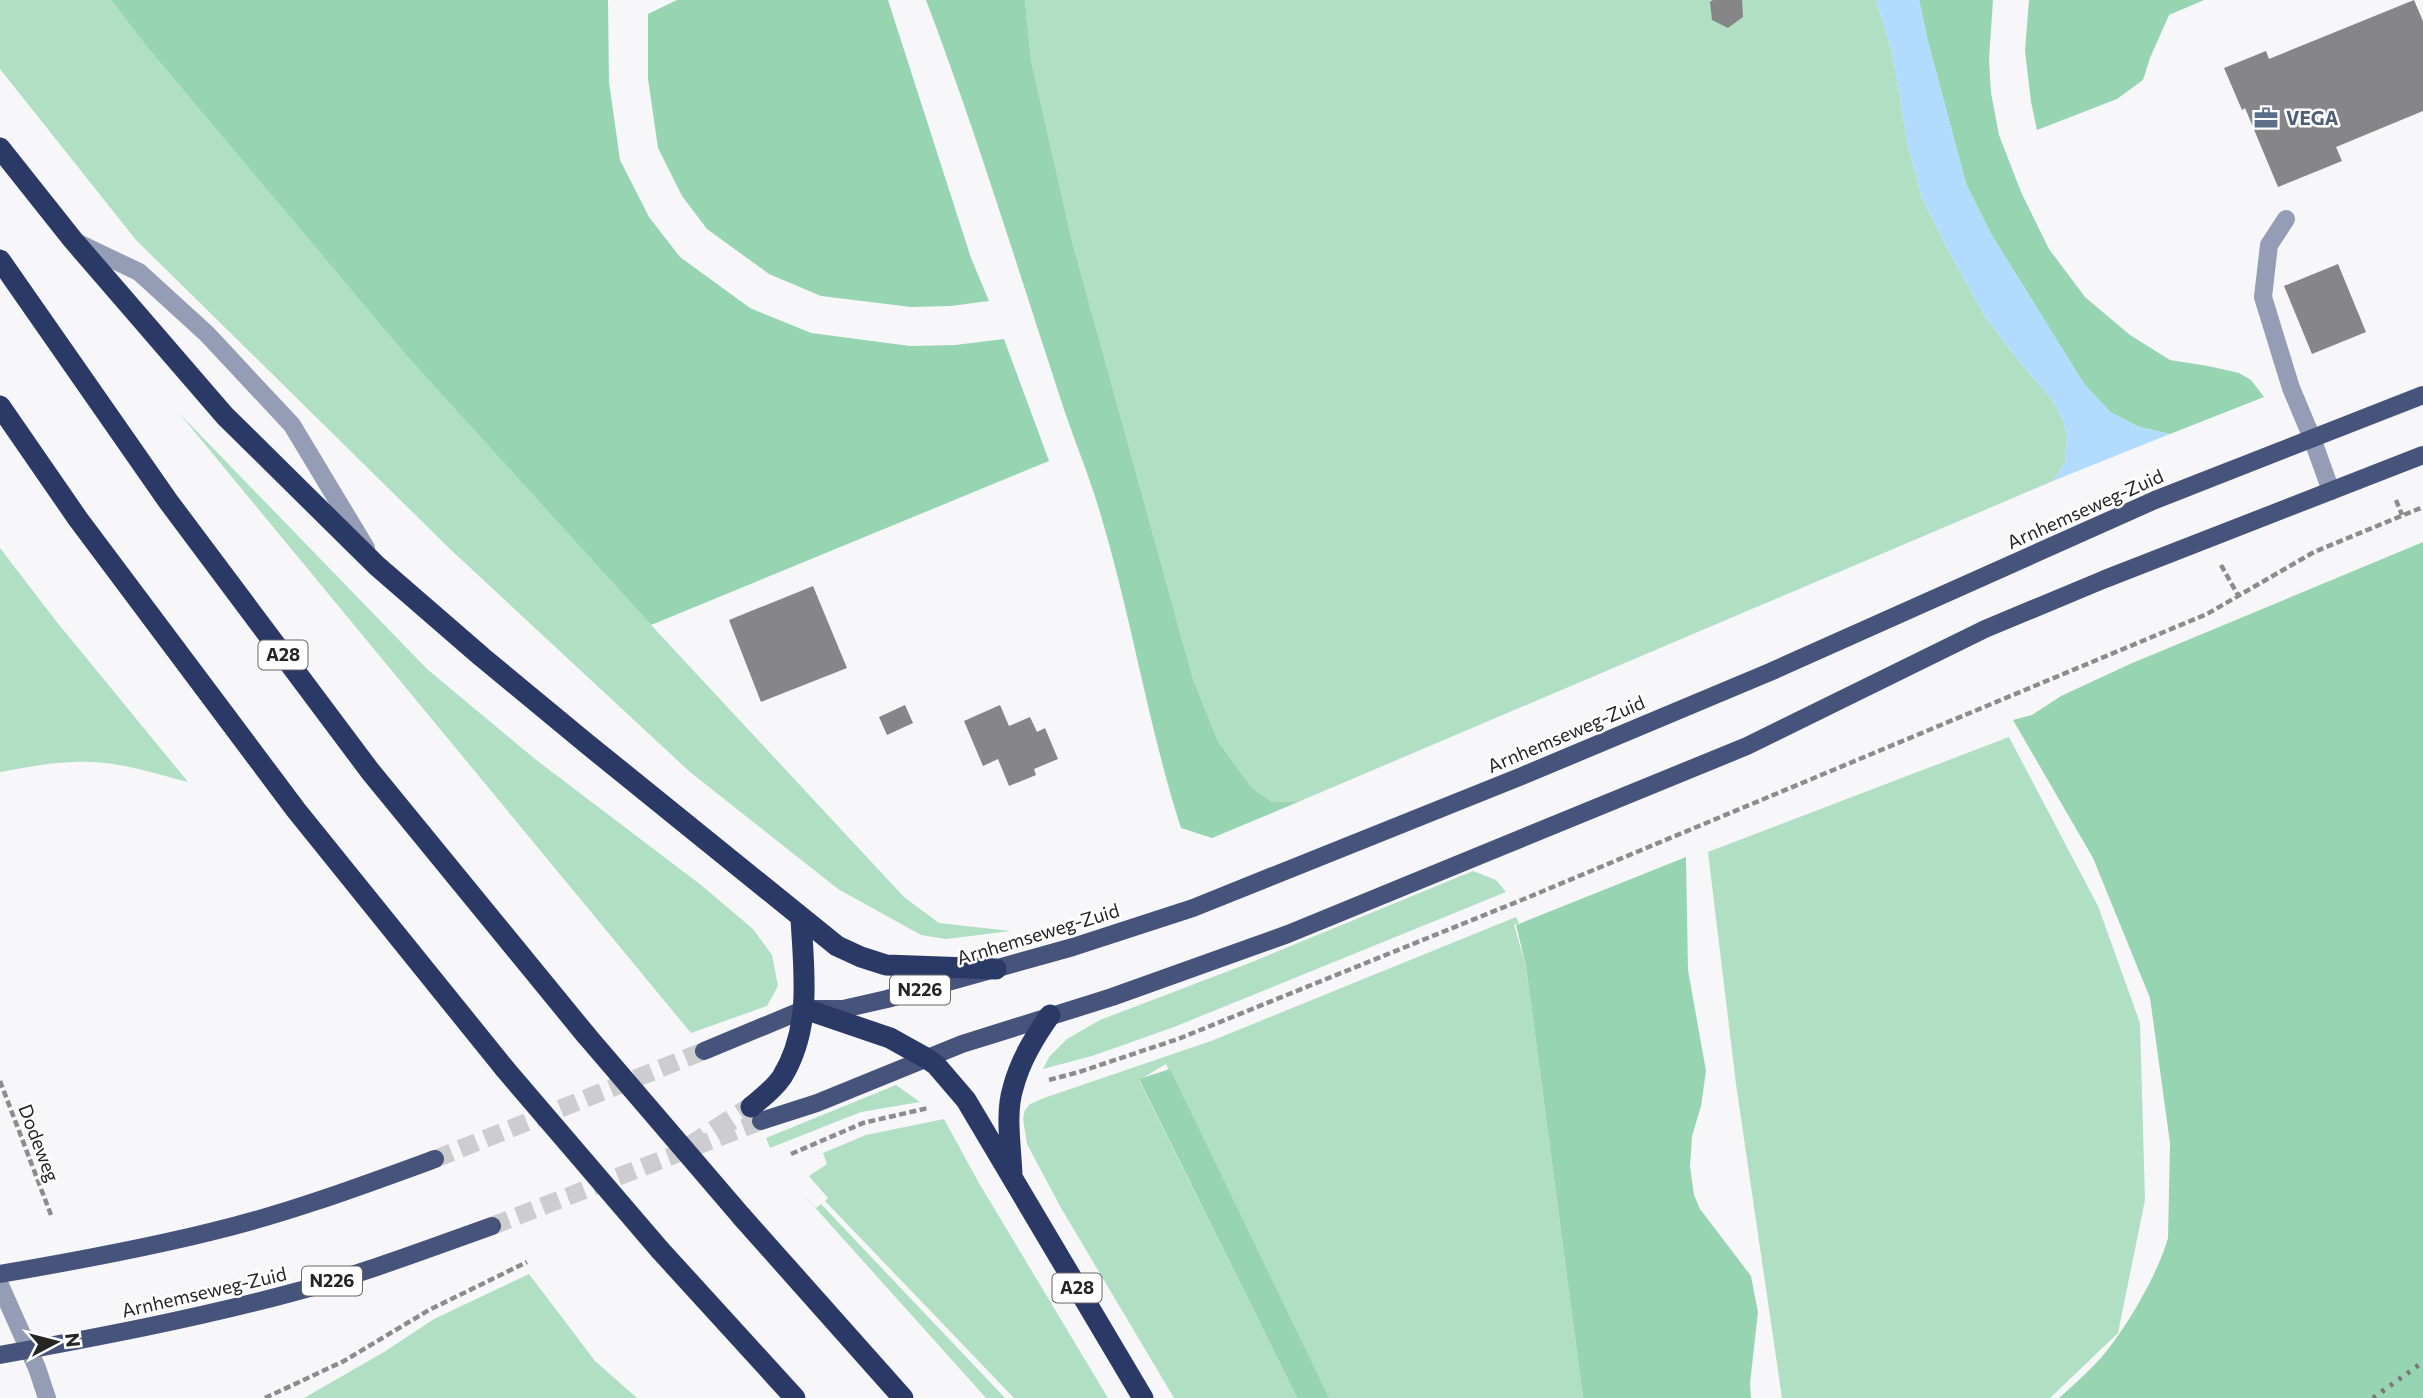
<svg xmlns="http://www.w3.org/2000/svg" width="2423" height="1398" font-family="Commissioner,sans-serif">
<rect width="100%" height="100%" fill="#f7f7fa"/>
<path fill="#b0dfc4" d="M0 0H111L147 47 405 354 651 625 904 897 939 923 1011 931 946 939 921 935 838 889 690 772 450 549 136 240 0 69Z
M1025 0H1876L1892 52 1908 146 1922 198 1947 248 1984 315 2018 360 2051 398 2063 420 2067 437 2065 462 2053 481 1298 802H1272L1252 788 1218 741 1193 679 1072 241 1031 60Z
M179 413 427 669 535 759 701 885 753 929 772 955 778 986 767 1006 691 1033Z
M0 548 56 621 188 782C157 774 124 763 92 762 61 760 30 767 0 772Z
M2009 737 2098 906 2140 1023 2145 1200 2118 1333 2050 1398H1782L1736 1084 1708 852Z
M1473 871 1496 880 1506 892 1174 1027 1092 1056 1043 1069 1049 1057 1067 1039 1100 1020 1247 964Z
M1516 917 1519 923 1514 925 1526 966 1583 1398H1328L1166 1064 1139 1080 1297 1398H1174L1061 1208 1027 1144 1023 1119 1025 1110 1030 1104 1044 1098 1211 1041Z
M896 1085 920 1102 861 1112 770 1148 766 1138Z
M944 1119 979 1183 1108 1398H1014L825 1201 828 1198 809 1176 827 1164 823 1153 866 1135Z
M802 1193 816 1208 821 1204 1005 1398H986Z
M529 1274 595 1361 637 1398H304L384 1352 434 1319Z"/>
<path fill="#97d5b2" d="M111 0H608L609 82 620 160 649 217 680 257 750 308 811 333 910 346 955 345 1004 339 1049 461 651 625 405 354 147 47Z
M677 0H888L971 258 989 301 951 306 911 307 821 296 769 274 707 229 682 196 658 148 648 79V14Z
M926 0H1025L1031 60 1072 241 1193 679 1218 741 1252 788 1272 802H1298L1212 838 1181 828C1148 726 1132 619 1101 516 1089 474 1071 433 1058 391 1015 260 975 129 926 0Z
M1919 0H1993L1989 59 1991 93 1999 135 2021 192 2049 249 2085 297 2130 335 2170 360 2208 366 2239 373 2251 380 2264 397 2170 434 2139 427 2110 412 2084 384 1991 234 1966 184 1927 38Z
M2029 0H2204L2169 15 2150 58 2143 80 2117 99 2037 130 2031 102 2025 51Z
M2423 542V1398H2059C2072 1386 2086 1374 2098 1361 2124 1333 2158 1274 2168 1238L2170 1143 2150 998 2093 858 2013 720 2032 715 2061 696 2130 664Z
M1686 857 1688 970 1706 1071 1701 1106 1692 1136 1690 1167 1694 1195 1700 1209 1751 1276 1758 1312 1750 1383 1751 1398H1583L1526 966 1516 925Z
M1170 1069 1329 1398H1297L1139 1079Z"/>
<path fill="#b2dcfe" d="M1876 0H1919L1927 38 1966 184 1991 234 2084 384 2110 412 2139 427 2170 434 2053 481 2065 462 2067 437 2063 420 2051 398 2018 360 1984 315 1947 248 1922 198 1908 146 1892 52Z"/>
<path fill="#868689" d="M1713 0H1742L1743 17 1728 28 1712 20 1710 2Z
M2414 0 2423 21V111L2336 147 2342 161 2278 187 2245 108 2242 110 2224 68 2266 51 2269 59Z
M2338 264 2366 332 2312 354 2284 286Z
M813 586 847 668 761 702 729 620Z
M905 705 913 723 887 735 879 717Z
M1000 705 1009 726 1030 717 1037 732 1045 728 1058 759 1034 769 1036 775 1009 786 998 759 983 766 964 721Z"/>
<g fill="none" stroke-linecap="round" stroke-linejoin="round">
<path stroke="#cdcdd0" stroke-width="18" stroke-dasharray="18 9" stroke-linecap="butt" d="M435 1159 704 1051
M492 1226 761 1121"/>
<path stroke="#cdcdd0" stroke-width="21" stroke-dasharray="21 10" stroke-linecap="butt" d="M688 1148 751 1107"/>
<path stroke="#8c8c8e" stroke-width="4.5" stroke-dasharray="7 3.5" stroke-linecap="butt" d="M2396 500 2402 515
M2221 565 2239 597
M1049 1080 1079 1072 1178 1039 1524 899 2207 614 2314 552 2423 507
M0 1081 51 1215
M791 1154 863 1123 928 1108
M265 1398 344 1361 429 1310 527 1262"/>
<path stroke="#949db5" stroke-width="18" d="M2286 219 2269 245 2263 297 2291 388 2312 438 2331 491
M76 242 139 272 207 334 292 425 366 548
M0 1285 37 1368 47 1398"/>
<path stroke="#46537b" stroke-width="18" d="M704 1051 805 1009H843L887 999 1073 947 1193 908 1522 776 1770 672 2155 500 2423 395
M761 1121 817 1103 962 1044 1112 997 1288 934 1747 746 1985 629 2105 579 2423 455
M0 1274C70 1262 141 1249 210 1232 286 1214 361 1186 435 1159
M0 1355C98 1337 194 1319 291 1293 359 1275 425 1250 492 1226"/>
<path stroke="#2b3966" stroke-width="21" d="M0 148 73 240 225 416 377 566 482 657 586 743 837 946 861 957 886 965 996 969
M0 260 168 501 370 771 586 1035
M0 406 78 519 296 810 505 1069
M805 1009 890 1038 926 1058 936 1065 966 1100 1143 1398
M751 1107C762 1098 774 1089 782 1077 812 1028 804 973 801 919
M1012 1175C1011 1147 1005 1114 1013 1088 1020 1061 1034 1038 1050 1015
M742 1217 903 1398
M660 1250 795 1398"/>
<path stroke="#79797b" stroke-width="5" stroke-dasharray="3.5 7" stroke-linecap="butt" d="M2373 1398 2423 1362"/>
<path stroke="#2b3966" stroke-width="21" d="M586 1035 742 1217
M505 1069 660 1250"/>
</g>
<defs>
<g id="office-bare" transform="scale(1.89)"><path d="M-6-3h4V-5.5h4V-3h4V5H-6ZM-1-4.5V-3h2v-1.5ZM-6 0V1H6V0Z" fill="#5c6f8a" stroke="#fff" stroke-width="2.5" paint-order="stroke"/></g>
</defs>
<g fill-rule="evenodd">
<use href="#office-bare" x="2266" y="118"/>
</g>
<g text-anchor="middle" stroke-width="5" stroke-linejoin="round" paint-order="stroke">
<g fill="#fff" stroke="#666667" stroke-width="2">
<rect x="258.5" y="640.5" width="49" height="29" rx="5"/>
<rect x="890" y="975.5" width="60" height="29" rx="5"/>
<rect x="302" y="1266.5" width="60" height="29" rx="5"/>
<rect x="1052.5" y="1273.5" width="49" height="29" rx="5"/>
</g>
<g font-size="18" font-weight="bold" fill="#252526">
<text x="283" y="661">A28</text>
<text x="920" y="996">N226</text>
<text x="332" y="1287">N226</text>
<text x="1077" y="1294">A28</text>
</g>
<g font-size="19" font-weight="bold" fill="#4e5e75" stroke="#fff" text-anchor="start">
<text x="2286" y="125">VEGA</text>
</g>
<g font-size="19" fill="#252526" stroke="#fff">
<text transform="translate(2085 509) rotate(-24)" y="7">Arnhemseweg-Zuid</text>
<text transform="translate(1566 734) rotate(-23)" y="7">Arnhemseweg-Zuid</text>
<text transform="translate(1038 934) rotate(-17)" y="7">Arnhemseweg-Zuid</text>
<text transform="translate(39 1143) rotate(69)" y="7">Dodeweg</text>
<text transform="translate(204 1292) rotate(-13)" y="7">Arnhemseweg-Zuid</text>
</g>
</g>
<g transform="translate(56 1342) rotate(83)" stroke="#ffffff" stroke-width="5" paint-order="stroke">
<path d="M0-5L12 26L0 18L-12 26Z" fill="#252526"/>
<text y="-10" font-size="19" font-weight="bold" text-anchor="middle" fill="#252526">N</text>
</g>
</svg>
